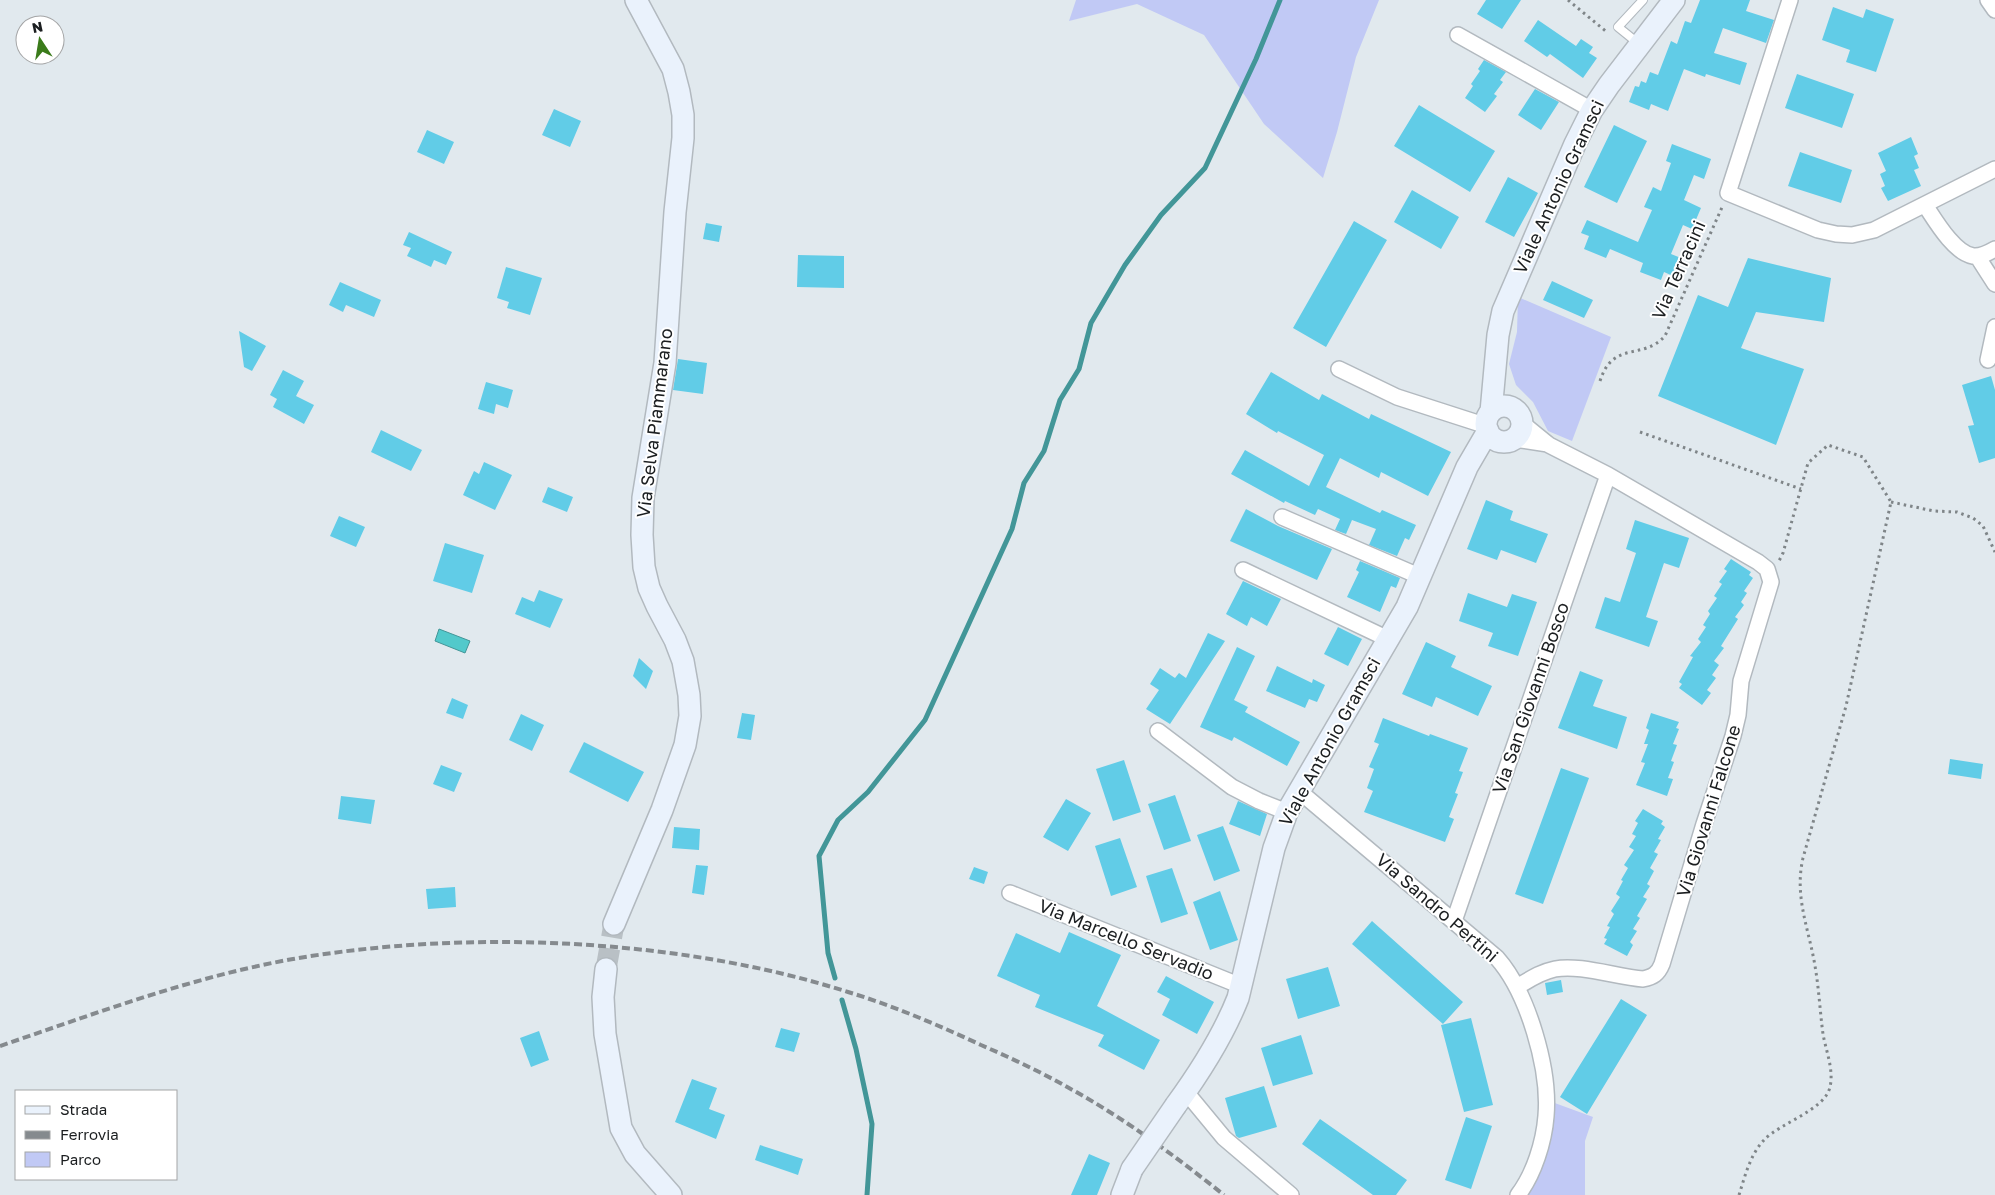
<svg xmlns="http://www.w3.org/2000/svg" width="1995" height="1195" font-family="'Golos Text',sans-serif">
<rect width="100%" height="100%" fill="#e1e9ee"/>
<path fill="#c1c9f5" d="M1076 0H1379L1356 57 1337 132 1323 178 1264 124 1204 35 1137 4 1069 21Z
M1518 297 1611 337 1572 441 1548 431 1533 402 1516 385 1509 364 1517 332Z
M1552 1102 1593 1117 1585 1141V1195H1527L1537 1174Z"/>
<path fill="#52c9cb" stroke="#429698" d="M439 629 470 641 465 653 435 641Z"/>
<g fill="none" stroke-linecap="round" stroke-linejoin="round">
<path stroke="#429698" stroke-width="5" d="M835 978 828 953 819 856 838 820 868 792 925 720 1012 529 1024 483 1044 451 1060 400 1079 369 1091 323 1125 265 1161 215 1205 168 1256 59 1280 0
M842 1000 856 1049 872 1124 867 1195"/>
</g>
<path fill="#61cce7" d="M1486 0H1521L1502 29 1477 14Z
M1700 0H1750L1746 11 1774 20 1766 43 1723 28 1714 53 1747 63 1740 85 1706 74 1705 77 1684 69 1668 111 1651 104 1649 110 1629 102 1635 86 1639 87 1641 81 1646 83 1650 72 1658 75 1671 41 1677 44 1685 21 1691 23Z
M1833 7 1863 18 1866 9 1894 19 1876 72 1846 62 1850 50 1822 40Z
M1538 20 1576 46 1581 39 1593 47 1589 53 1597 58 1583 78 1550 54 1547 57 1524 41Z
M1484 60 1506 72 1500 80 1503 82 1494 94 1497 96 1485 112 1465 98 1473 86 1471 84 1480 71 1478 69Z
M1797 74 1854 94 1842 128 1785 108Z
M1535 89 1559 102 1541 130 1518 115Z
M1419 105 1495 151 1470 192 1394 146Z
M554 109 581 121 570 147 542 135Z
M1614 125 1647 141 1617 203 1584 187Z
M427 130 454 142 444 164 417 152Z
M1911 137 1918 154 1914 156 1919 168 1914 170 1921 186 1888 201 1881 188 1885 186 1880 174 1886 171 1878 153Z
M1672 144 1711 159 1704 179 1694 175 1684 200 1701 208 1692 229 1683 225 1671 254 1681 258 1673 276 1664 272 1661 280 1640 272 1643 263 1610 249 1606 258 1584 249 1589 236 1581 233 1587 220 1638 242 1652 210 1644 207 1653 187 1661 191 1671 163 1666 161Z
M1800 152 1852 170 1841 203 1788 186Z
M1508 177 1538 193 1514 237 1485 222Z
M1412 190 1459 217 1441 249 1394 222Z
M1354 221 1387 240 1326 347 1293 328Z
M706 223 722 226 719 242 703 239Z
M409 232 452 252 446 265 434 260 431 267 407 256 411 248 403 245Z
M798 255 844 256V288L797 287Z
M1748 258 1831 278 1824 322 1756 312 1741 348 1804 369 1776 445 1658 396 1698 295 1728 307Z
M506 267 542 278 530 315 507 308 509 302 497 298Z
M1552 281 1593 300 1584 318 1543 300Z
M340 282 381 300 374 317 346 305 343 312 329 305Z
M239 331 266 346 252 371 244 367Z
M678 359 707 363 703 394 673 390Z
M283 370 304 381 296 396 314 405 304 424 273 407 277 399 270 395Z
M1271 372 1319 400 1322 394 1369 419 1371 414 1451 452 1428 496 1381 472 1379 478 1340 458 1326 487 1380 513 1382 510 1416 525 1409 540 1405 538 1397 556 1369 545 1376 529 1352 520 1346 534 1335 530 1340 519 1318 509 1315 515 1285 501 1284 503 1231 474 1245 450 1309 486 1324 455 1278 431 1277 433 1246 414Z
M1991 376 1995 390V458L1979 463 1968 426 1974 425 1962 385Z
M486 382 513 390 508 408 496 404 494 414 478 409Z
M381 430 422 450 411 471 371 452Z
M484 462 512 475 495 510 463 495 474 471 479 474Z
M548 487 573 497 567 512 542 502Z
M1486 500 1513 511 1510 520 1548 534 1536 563 1501 550 1497 560 1467 549Z
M1246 509 1278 526 1332 549 1317 580 1230 541Z
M339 516 365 527 356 547 330 536Z
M1635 520 1689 538 1679 568 1664 563 1646 617 1658 621 1649 647 1595 628 1605 597 1620 602 1636 553 1626 549Z
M445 543 484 555 472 593 433 581Z
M1731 559 1751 572 1749 575 1753 578 1744 591 1747 593 1741 602 1744 605 1735 617 1738 619 1721 646 1724 648 1714 661 1719 665 1712 675 1716 678 1707 690 1711 693 1702 705 1679 688 1682 684 1679 682 1693 657 1690 656 1701 642 1698 639 1706 627 1703 625 1710 614 1708 611 1717 598 1714 596 1722 584 1719 582 1727 571 1724 569Z
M1360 561 1400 578 1396 588 1391 586 1380 612 1347 597 1359 572 1356 570Z
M1243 581 1281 599 1267 626 1251 617 1247 626 1226 614Z
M539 590 563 599 550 628 515 614 522 597 534 602Z
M1468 593 1507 607 1512 594 1537 602 1518 656 1488 646 1493 633 1459 621Z
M1338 627 1362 639 1348 666 1324 654Z
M1208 633 1225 641 1170 724 1146 709 1159 690 1150 684 1160 668 1175 678 1179 673 1186 678Z
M1426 642 1456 656 1451 667 1492 686 1478 716 1436 697 1432 707 1402 694Z
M1237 647 1255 656 1234 700 1248 707 1245 712 1300 742 1287 766 1234 737 1232 741 1200 727Z
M639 658 653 671 646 689 633 676Z
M1277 666 1312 683 1313 679 1325 685 1317 702 1309 699 1305 708 1266 691Z
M1580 671 1603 680 1593 706 1627 717 1617 749 1558 728Z
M452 698 468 705 463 719 446 713Z
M742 713 755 715 751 740 737 738Z
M1651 713 1679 722 1676 728 1679 729 1673 744 1677 745 1671 761 1674 762 1668 778 1673 779 1667 796 1636 785 1645 763 1641 762 1648 744H1644L1649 730 1646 728Z
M521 714 544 725 532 751 509 740Z
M1383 718 1429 736 1430 734 1468 748 1459 771 1463 772 1455 793 1458 794 1449 817 1454 819 1445 842 1364 812 1373 791 1367 788 1374 769 1369 767 1379 744 1374 742Z
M584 742 644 772 628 802 569 772Z
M1950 759 1983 764 1981 779 1948 774Z
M1124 760 1141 812 1113 821 1096 769Z
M441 765 462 773 454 792 433 784Z
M1561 768 1589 778 1543 904 1515 894Z
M1175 795 1191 841 1164 850 1148 804Z
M341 796 375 800 371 824 338 819Z
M1066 799 1091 813 1068 851 1043 837Z
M1238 801 1267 814 1260 836 1229 824Z
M1643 809 1663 821 1661 824 1665 827 1658 839 1661 840 1654 852 1658 854 1650 868 1654 871 1647 884 1650 886 1643 897 1647 899 1637 916 1640 918 1633 929 1637 931 1630 942 1633 945 1627 956 1604 944 1607 939 1604 938 1610 927 1607 926 1614 914 1611 911 1620 897 1616 894 1623 881 1621 880 1628 868 1624 865 1634 850 1629 847 1636 836 1632 834 1638 823 1635 821Z
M1223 826 1240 871 1214 881 1197 835Z
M674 827 700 829 699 850 672 848Z
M1120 838 1137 887 1111 896 1095 846Z
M696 865 708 866 704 895 692 893Z
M974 867 988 872 984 884 969 879Z
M1172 868 1188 914 1161 923 1146 876Z
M455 887 456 907 428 909 426 889Z
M1220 891 1238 940 1210 950 1193 902Z
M1372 921 1463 1002 1443 1024 1352 944Z
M1069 932 1121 955 1097 1006 1160 1040 1144 1070 1098 1046 1104 1035 1035 1007 1040 995 997 976 1016 933 1060 953Z
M1328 967 1340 1006 1298 1019 1286 979Z
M1166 976 1214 1002 1197 1034 1162 1015 1170 999 1157 992Z
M1561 980 1563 992 1547 995 1545 983Z
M1621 999 1647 1015 1587 1114 1560 1097Z
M1471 1018 1493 1105 1464 1112 1441 1025Z
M781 1028 800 1033 794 1052 775 1047Z
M539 1031 549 1060 531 1067 520 1038Z
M1301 1035 1313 1074 1273 1086 1261 1048Z
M692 1079 717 1088 709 1109 725 1115 716 1139 675 1122Z
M1264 1086 1277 1127 1239 1138 1236 1136 1225 1098Z
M1466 1117 1492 1126 1471 1189 1445 1180Z
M1320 1119 1407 1180 1396 1195H1373L1302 1144Z
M760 1145 803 1159 798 1175 755 1160Z
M1089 1154 1110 1163 1097 1195H1071Z"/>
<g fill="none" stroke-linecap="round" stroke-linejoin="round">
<path stroke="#b9c0c5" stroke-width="21" stroke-dasharray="21 11" stroke-linecap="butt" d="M606 969 614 924"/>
<g stroke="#b2b9bf" stroke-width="10">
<path id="lane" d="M1639 44 1618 27 1643 0"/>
</g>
<g stroke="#b2b9bf" stroke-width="18">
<path id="street" d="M1790 0 1728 193 1818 230 1836 234 1852 235 1874 230 1995 169
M1988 0 1995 10
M1458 35 1592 110
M1925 205C1935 220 1954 253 1973 256 1981 257 1988 253 1995 249
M1977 256 1995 284
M1988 360 1995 327
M1339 369 1397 397 1487 426
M1514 439 1548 444
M1282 517 1421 577
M1243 570 1388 639
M1158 731 1232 787 1259 801 1287 812
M1299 791 1497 958C1528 993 1550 1069 1546 1116 1544 1142 1534 1174 1518 1195
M1010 893 1241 986
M1454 921 1608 475
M1517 987C1529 980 1540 972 1555 969 1579 964 1617 977 1643 979 1653 977 1658 974 1662 964L1704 824 1733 736 1738 715 1741 681 1771 582 1767 569 1758 562 1608 475 1549 445 1522 423
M1186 1092 1224 1138 1291 1195"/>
</g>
<g stroke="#b2b9bf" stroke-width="24">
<path id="secondary" d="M1486 424a18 18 0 1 1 36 0a18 18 0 1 1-36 0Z
M1491 412 1498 335 1503 311 1575 144 1592 110 1609 85 1674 0
M614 924 662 810 685 745 690 716 689 695 683 661 675 640 657 606 649 588 644 567 642 535 643 498 665 363 675 212 683 138V115L679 92 673 69 636 0
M606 969 603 997 605 1034 621 1128 635 1154 671 1195
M1176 1105C1200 1072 1223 1036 1238 998L1274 848 1287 812 1407 607 1467 467 1488 431
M1122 1195 1132 1169"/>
</g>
<path stroke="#7f8588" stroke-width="3" stroke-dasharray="2.5 4" stroke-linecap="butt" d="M1568 0 1608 33
M1600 381C1613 340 1642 361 1665 336L1723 205
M1640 432 1801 489
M1891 502 1934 511 1957 512 1973 518 1983 526 1995 552
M1739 1195C1745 1176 1750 1155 1764 1140 1780 1123 1825 1110 1830 1087 1834 1070 1826 1051 1823 1034 1820 1012 1819 989 1815 966 1809 929 1794 897 1803 858L1846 706 1891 502 1863 457 1828 445 1808 463 1783 553 1778 563"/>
<use href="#lane" stroke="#fff" stroke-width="8"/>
<use href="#street" stroke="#fff" stroke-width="15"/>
<use href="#secondary" stroke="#eaf2fc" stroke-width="21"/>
<path stroke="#858a8e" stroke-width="4" stroke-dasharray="8 4" stroke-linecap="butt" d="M0 1046C97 1013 192 977 293 959 466 929 680 938 848 992 894 1006 938 1025 981 1045 1011 1058 1041 1072 1069 1088 1124 1118 1175 1156 1224 1195"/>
<g stroke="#b2b9bf" stroke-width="24" stroke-linecap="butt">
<path id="secondary-bridge" d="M1132 1169 1176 1105"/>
</g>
<use href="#secondary-bridge" stroke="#eaf2fc" stroke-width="21"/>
</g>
<g text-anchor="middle" stroke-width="4" stroke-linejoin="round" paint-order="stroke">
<g font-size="18" fill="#1b1e20" stroke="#fff">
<text transform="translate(1559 187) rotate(-65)" y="6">Viale Antonio Gramsci</text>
<text transform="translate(1679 270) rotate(-66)" y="6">Via Terracini</text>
<text transform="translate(655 423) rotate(-83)" y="6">Via Selva Piammarano</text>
<text transform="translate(1531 698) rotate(-71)" y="6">Via San Giovanni Bosco</text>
<text transform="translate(1330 742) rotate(-61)" y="6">Viale Antonio Gramsci</text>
<text transform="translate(1709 811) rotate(-73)" y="6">Via Giovanni Falcone</text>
<text transform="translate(1437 908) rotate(41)" y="6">Via Sandro Pertini</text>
<text transform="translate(1126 940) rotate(22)" y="6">Via Marcello Servadio</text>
</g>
</g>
<rect x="15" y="1090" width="162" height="90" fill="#ffffff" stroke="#a4a5a6"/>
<rect x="25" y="1106" width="25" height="8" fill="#eaf2fc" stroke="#a4a5a6"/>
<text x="60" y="1115" font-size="15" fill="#1b1e20">Strada</text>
<rect x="25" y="1131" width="25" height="8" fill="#858a8e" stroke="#a4a5a6"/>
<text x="60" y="1140" font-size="15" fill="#1b1e20">Ferrovia</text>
<rect x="25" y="1152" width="25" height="15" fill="#c1c9f5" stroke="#a4a5a6"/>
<text x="60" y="1165" font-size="15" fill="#1b1e20">Parco</text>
<g transform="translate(40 40) rotate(348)"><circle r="24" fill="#ffffff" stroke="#a4a5a6"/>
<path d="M0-4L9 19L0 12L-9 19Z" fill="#3a7b1a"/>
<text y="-8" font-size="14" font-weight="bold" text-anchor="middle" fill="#1b1e20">N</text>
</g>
</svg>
